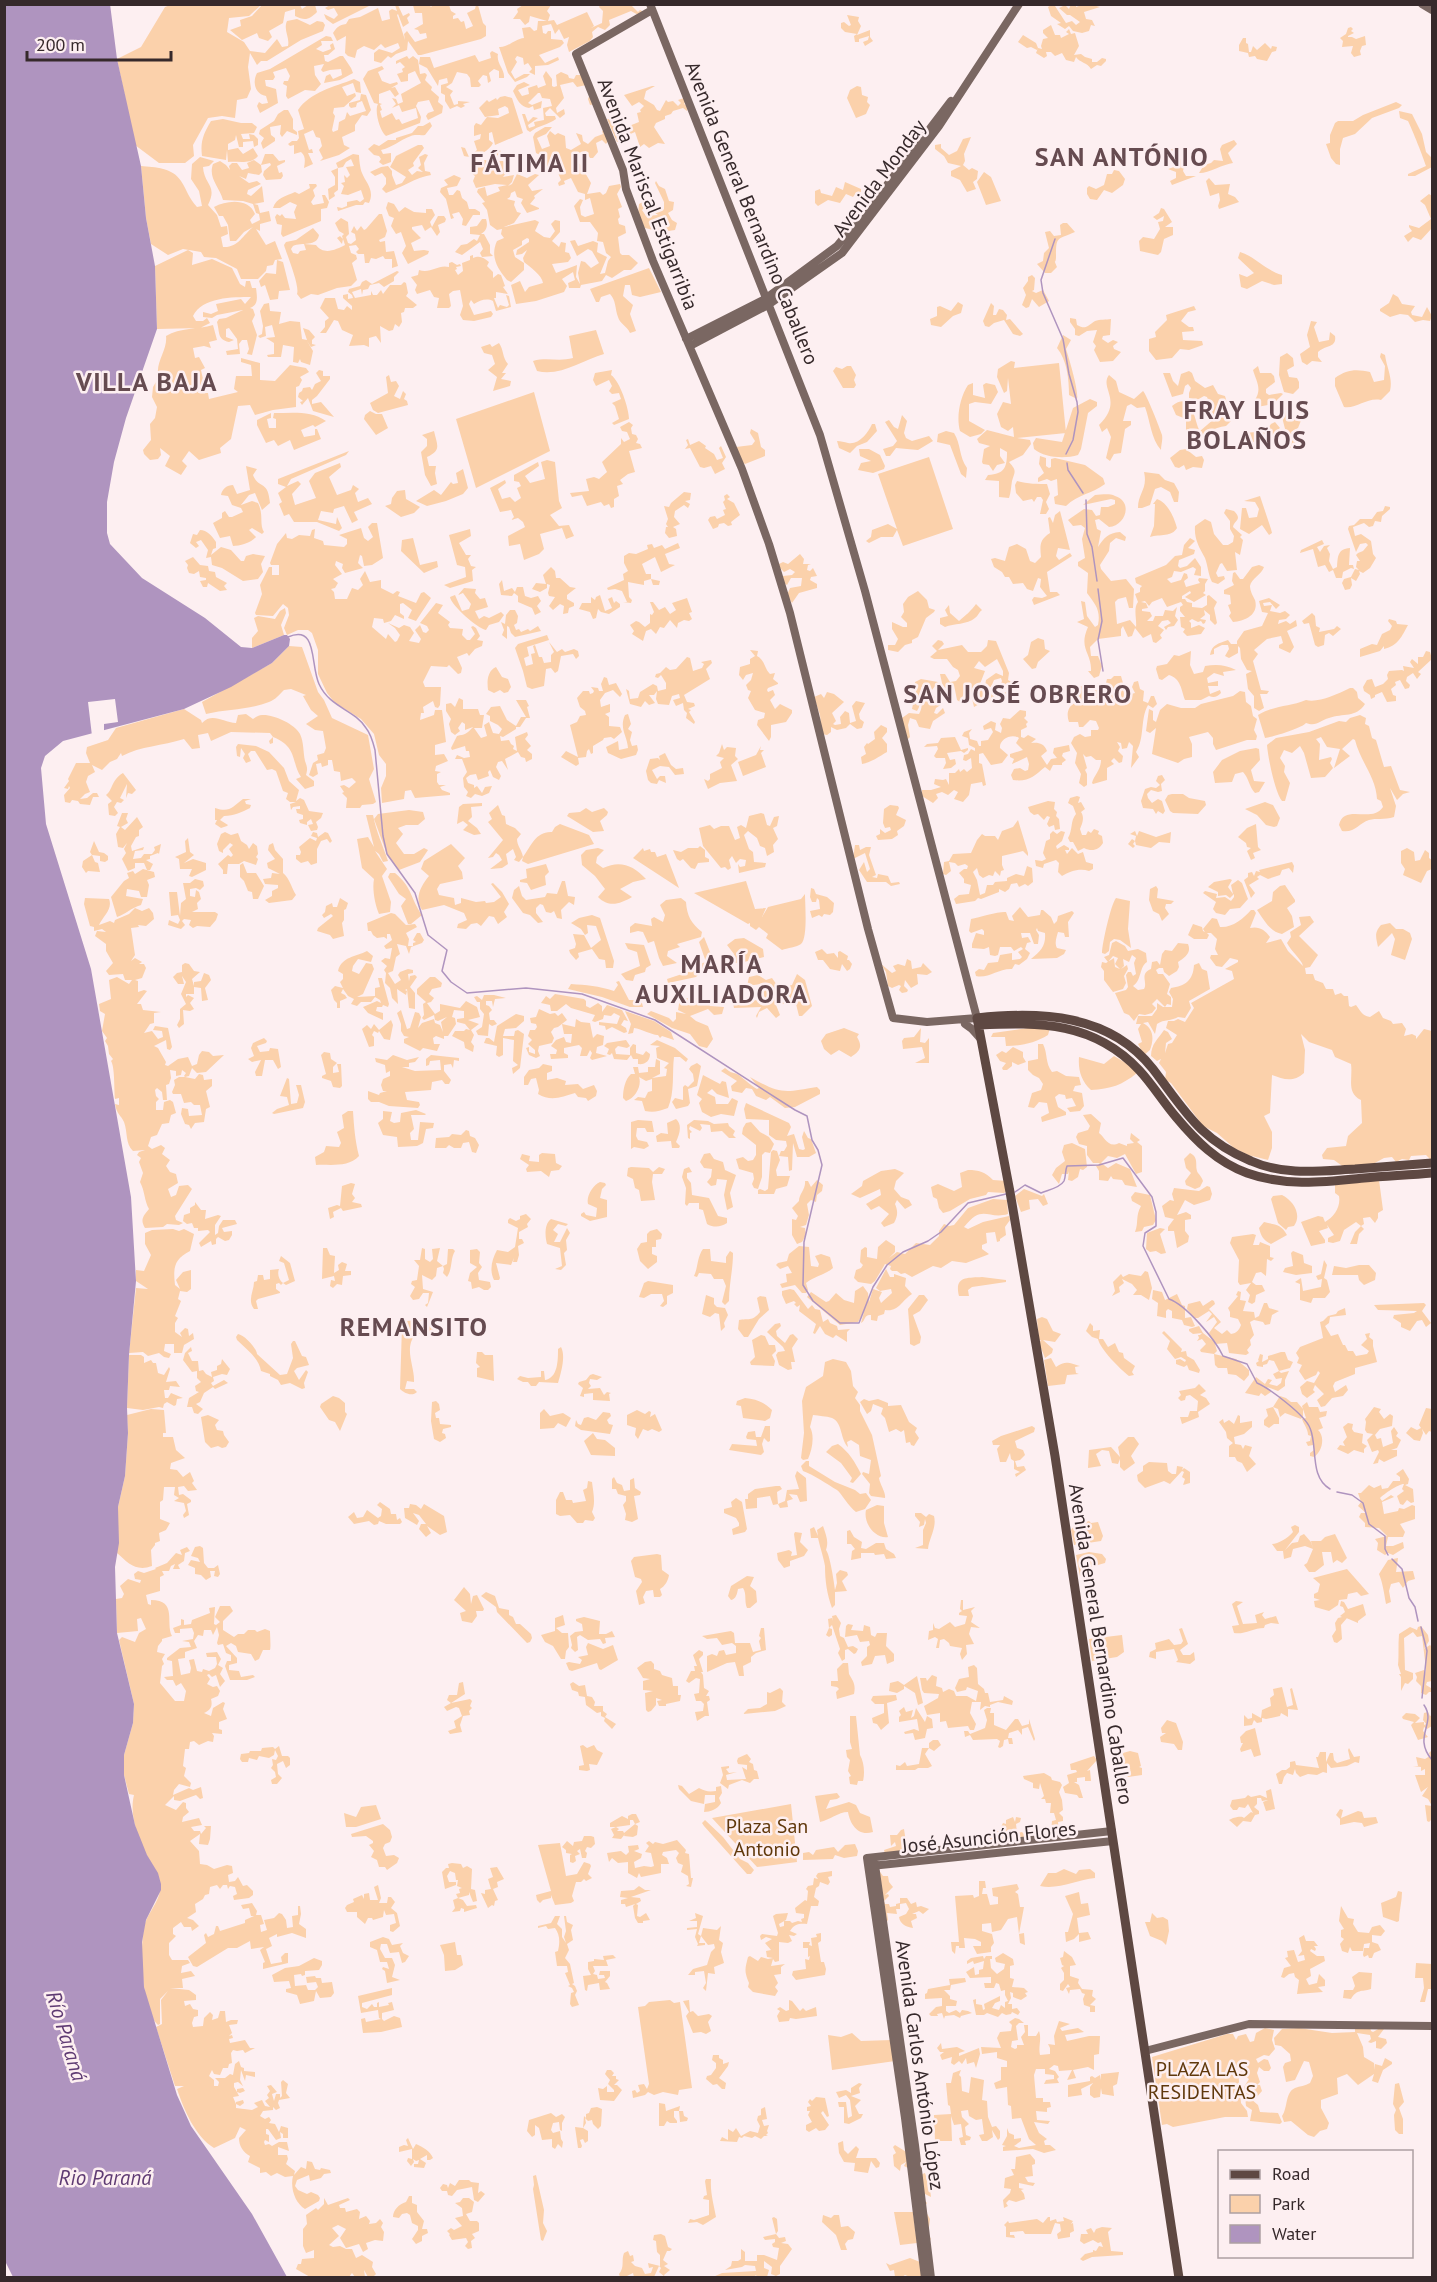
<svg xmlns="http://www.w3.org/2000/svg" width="1437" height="2282" font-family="'PT Sans',sans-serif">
<rect width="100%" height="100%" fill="#fdeff1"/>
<path fill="#fbd1ab" d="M1071 4 1076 5V7C1085 3 1094 5 1100 7L1084 12 1086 19 1092 20 1095 26 1091 25 1089 31 1082 33 1073 31 1069 26 1065 29 1057 24 1061 23 1051 16 1048 7 1051 5 1055 6 1066 23 1072 21 1076 25 1080 22 1070 15H1067L1059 8 1065 5 1069 9Z
M170 5H261L249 16 229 18 227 32 244 42 250 51 265 53 277 39 282 47 288 46C290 37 283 30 287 21L297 19 310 25 317 21 323 22 325 25 323 31 301 40 267 61H261L257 65 250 53 248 67 251 89 247 98 237 100 235 118 222 116 208 118 193 145 194 156 185 163H159L135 145 117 59 141 47 165 7Z
M262 5H300L302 9 308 5H315L317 12C309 20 305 21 295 16V9L285 12 283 23 269 31 272 37 268 41 259 38 257 33 242 40 230 30 241 26 240 20 252 16Z
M330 5V4L371 5 333 24 326 19 324 14 334 19 338 15 334 8 328 10 325 8Z
M395 5H398L403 16 409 13 410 15 407 18 409 23 403 27 398 14 397 15 405 40 404 34 407 31 415 42 427 38 426 33 420 34 418 30 414 29 423 24 422 13H415L413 5H429L431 7 433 5H449L451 11 456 14 453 16V19L458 18 461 22 464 21 466 29 473 26 467 13 475 9 476 5H478L483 23 486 26V36L481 39 421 55H418L408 41 407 50 396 54 391 58 388 56 381 63 374 61V53L379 49 392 53 400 48 398 43 385 48 381 44 374 50 364 46 357 50 355 58 348 56 345 53 346 36 337 41 333 33C337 27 339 25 346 24L349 19 360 17 378 8 382 21 390 19 389 11 392 9 397 11Z
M523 5H551L547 11 550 15 548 21 554 20 557 25 587 12 594 26 591 28 602 23 603 11 599 7 600 5H631L638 12 640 10 644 12 640 16 631 11 609 20 610 25 605 30 598 27 592 32 593 37 590 41 569 52 567 45 569 37 564 39 559 29 555 34 551 24 542 26 543 33 546 34 548 31H551V39L562 40 564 43 560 47 539 55 545 63 558 57 559 60 548 65 535 66V75L529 72 532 69 528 63 524 65 523 58 517 56 515 59 517 62 511 72 515 79 524 74H530L527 77 515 82 508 73 499 47C507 48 515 39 524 38L522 28 530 27 534 31 537 30 538 21H547L530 16 529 22 525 25 520 19H513L518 12 517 9Z
M847 15 859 17 858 21 861 26 857 35 870 30V37L873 41 865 46 863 42 868 40 869 36 859 39V42H855L854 36 857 34 845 32 841 28V23L844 22 849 26 851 25Z
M1051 25 1055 35H1060L1061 38 1069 34 1066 32 1069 29 1071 34 1075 33 1079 46 1074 55 1081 54 1085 57 1092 59V62H1097L1102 58 1106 59V61L1101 66 1097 65 1091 69C1087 62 1080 63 1076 57L1074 62 1066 60 1062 53 1055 56 1051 52H1046L1047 56 1044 58 1036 53 1038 48 1037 50 1031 47 1027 48 1018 42 1023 35 1036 43 1038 48 1042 49 1041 46 1043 39 1048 38 1043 33V30Z
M1351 27 1353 29 1351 31 1354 33 1348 36V37H1352L1356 39 1365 36 1366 45 1362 46 1360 51 1361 55 1354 57 1351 53 1353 46 1342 47 1343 41 1340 38 1346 34 1348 28Z
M326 36 331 37 333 41H321L322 45 316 49 323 52 331 49 330 45 333 43 335 49 328 55H324L325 61 328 62 340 56H343L351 68 353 73 340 80 324 83 326 76 330 74 333 79 342 75 341 69 330 70 323 72 321 70 324 64 314 66 315 75 321 84 315 91 305 90 288 99 286 96 287 86 283 84 284 81H288L290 76 286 68 273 72 275 77 273 80H265L266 86 276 89 278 103 260 113 257 106 259 102 262 104 268 103 266 96C255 94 252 82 257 73L270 69Z
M1243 38H1246V43L1248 44 1249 52H1251L1253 46 1257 50 1265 43 1271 49 1272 46 1277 47 1276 51 1272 52 1267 61 1257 59 1255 56 1249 57 1248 53 1239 51V45Z
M492 51 498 54C496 64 505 69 504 78H499V71L494 69 489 73 491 81 488 83 487 76 483 75 478 81 481 85 479 87H471L470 78 467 74 457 72 452 83 446 87 453 91 450 95 454 105 458 104V101L470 102 463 104 465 106 461 108 457 106 450 109 445 101V95L441 93V85L448 83 447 78 439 80 438 86 427 68 419 64 420 57H430L434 68 475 55 479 62 491 58 490 53Z
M407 56 409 59 413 56 418 60 420 74 425 73 427 75 425 80 432 87 431 90 439 97 438 102 443 106 442 113 428 120 426 116 428 113 434 111 429 100 418 102 416 106 421 117 420 123 386 136C380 131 374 111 378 104L374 103 363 79 368 71 382 66 384 69 378 72 382 81 390 84 397 82 398 84 391 88 395 87 399 94 395 97 390 90 379 94V103L382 104 380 105 382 110 380 111 382 118 392 113 396 120 399 119 402 124 418 118 416 108 402 112 399 105 392 108 396 104 392 98 396 99 398 104 403 102 401 94 421 83 415 71 408 74V81L401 82 397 74 403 72 402 69 405 67 400 62 396 64V61Z
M546 71 552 79V86L554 87 557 86 556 75 561 72 568 75 569 78 574 79 576 75H582L595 104 590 105 588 99 590 94 586 85 577 87 573 82 560 85 564 98 556 108 557 113 564 109 565 114 560 118 550 108 545 113 546 116H555L556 119C548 125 539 125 530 132L527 130 522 114H525L528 122 533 117 538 118 528 125 529 128 535 126 534 122 544 120 543 108 552 106 550 99 542 98 540 93H538L528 103 532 105 542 101 541 108 534 110 533 106 529 108C520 107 517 99 513 91L517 85 524 82 530 85 518 90 522 96 529 94 528 88 537 85 538 88 546 85 543 76Z
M354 79 360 82 361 93 356 92 353 83 342 87 347 96 355 93 356 96 344 107 334 108 333 113 335 116 332 130 333 132 338 130 339 122 345 119 347 112 350 116 366 111 362 101 357 103 356 107 351 108 349 106V103L360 100 361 94 366 95 371 110 367 116 362 115 355 125V131L342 137 344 145 350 148 339 155 320 161 323 158 319 150 322 146 320 138 316 137 313 130 304 134 309 150 312 149 313 153H308L313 164 304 168C305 162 306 156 301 152L294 154V145L290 146 288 144 292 141H297L299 138 298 131 304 129 298 110C310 92 334 87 354 79Z
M652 86H655L646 91 644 99 654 105 657 110 660 111 666 100 668 102 673 101 678 106 681 103 678 100 684 98 686 101 684 104 688 106 687 111 683 108 673 111 671 114 665 116V119L656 123 654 127 665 144 658 143 649 148 644 144 640 147 635 132 628 135 629 137 617 142 607 119 615 120 620 132 621 131 625 133 629 126 639 122 637 113 641 112 640 110 644 106 639 102 632 106 624 95Z
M857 86 861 87 862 95 868 97 867 102 870 105 866 114 856 118 847 98 850 90Z
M505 96 512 98 523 133 495 145 492 132 489 133V140L493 143C489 152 473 159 464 156L461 147 465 148 469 157 477 150 474 141 480 139 481 134 474 136V126L476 123 481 125 487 117 498 118 509 113 508 108 505 106 498 109 499 115 485 117 479 108 487 100 489 102 496 98 497 100 500 97Z
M1396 102 1402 105 1399 108 1372 118 1355 134 1343 138 1340 149V165L1336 164 1331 158 1326 144 1330 143V135L1335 123 1338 121H1353L1363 115Z
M284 110H288L293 119V129L297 132V135L287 131 282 137 280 134 281 125 270 127 271 135 275 138V141L263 149 261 143 264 138 259 134 260 130 274 121 278 114Z
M1399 111 1412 114 1422 134 1426 152 1432 158V167L1415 176H1408V174L1426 166C1424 159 1412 129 1408 121L1400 118Z
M223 119 241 123H252L257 127 254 133 241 134 243 139H250L249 134 254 135 258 139V145L254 147 253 141 243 142V147H239L236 135 235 140 228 144V150L238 148 243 154 253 148 258 156C251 165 239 161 228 162L227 150 226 160 202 156C200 141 204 133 211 121Z
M430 122 432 126 425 135C421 136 415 134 411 136 399 140 394 147 381 150L383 154 391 153V162L383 165 379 162 381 159 379 156 374 155 368 149 374 144 379 146 388 140H396V138L412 133 418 126H423Z
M545 127H552L546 134 537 138 542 149 550 146 547 136 550 131 555 135 558 133 565 136 566 148 571 150 581 144 576 133 582 135 583 141 588 144 595 137 603 134 602 131 606 130 608 141 606 144 602 140 596 143 598 152 593 158H590L586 151 575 154V163L580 164 591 183 587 194 600 192 603 195 606 193 609 186 620 184 621 187 617 194 622 207 618 209 620 217 618 219 619 224 625 226 626 233 618 237 620 253 622 255H629L638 263 631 270H624L612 278 606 275 602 281 581 285 580 288H569L568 283 575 280 573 272 562 279 567 286 564 292 536 301 516 304 511 285 520 281 525 292 529 287 543 283C542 275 530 267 524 262L523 258 527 250 522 254 516 255 517 250 529 242V239L527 238 522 241V245L513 250 515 257 524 263V270L511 282 507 280C497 268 490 256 497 241L504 238 501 234 502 229 497 230 490 225 487 210 482 203 485 202 477 192 478 189 485 187 487 196 500 191 498 187 507 185 495 184 476 188 473 181 475 176 471 173 470 164 485 160 491 162 493 155 498 150 501 151 497 156 499 161H503L506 163V173L503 177 514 175 512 182 508 186 512 184 517 174 527 178 535 174 539 175 528 185 532 191 543 189 534 196 535 198 530 204 539 208V209L527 213 521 203 523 199 517 197 515 191 511 193 510 197 507 199 515 201 514 205 517 212 521 213 514 223 504 227 535 220 539 222 535 231 544 237 550 238 555 231 551 224 555 220 560 221V232L552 241 559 247 561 242 566 243 565 252 569 253 571 258 568 262 552 264 556 273 577 265 576 277 580 284 578 273 581 261 585 262 591 268 599 263 592 251 588 249 577 256 570 241 575 240 578 246 593 241 598 243 597 252 607 257 600 274 605 273 608 261 611 257 606 253 603 242 597 241 598 233 590 222H580L574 206 580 199 583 200 580 207 581 215 585 217 594 214 590 198 585 200V194L578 192 571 178 564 181 565 184 559 186 558 183 561 180 557 170 554 169 548 172 541 170 540 160 546 156H542L536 153 533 137 535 133Z
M971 137 964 154 965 161 963 165 969 170 972 168 978 171 977 179 973 182 976 189 967 192 960 180 951 176V171L961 166 948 163 944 156 935 149V145L941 144V148L949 155 957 151 963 139Z
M1234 140 1237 144 1228 153 1233 163C1224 164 1206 174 1199 173L1204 165 1211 163 1214 160 1223 161 1220 149 1222 145Z
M418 145H422L424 148 413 163 414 166 408 170 412 175 417 171 423 172 418 168 421 165 419 157 425 154 428 155 424 163 425 171 430 172 431 175C416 177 401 188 386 193L382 189 386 184V178L382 173 375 176 370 172 381 167 388 166 392 171V175L396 185 402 183 406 177 390 167 396 156Z
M1174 148 1176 159H1180L1185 163 1183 171 1186 176H1196L1172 185 1170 181 1176 178V172L1168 169 1174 167 1175 164 1162 159 1167 152Z
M265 154H273L279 161 285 160V162L277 166 279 173 282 172 283 176 281 179 266 180 263 175 264 171 271 165 270 163 261 165 262 172 259 175 248 173 246 179 239 176 249 183 257 181 261 184 248 190 247 194 251 196 262 186 264 202 254 204 258 205 260 213 269 211 271 221 260 224V231L256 229 266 245 275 241 282 259 275 260 273 265 267 266 266 271 258 279H241L237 269 216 258 204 257 201 252 183 249 168 255 151 244 146 218 141 166C155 167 173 168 181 181 188 192 188 197 197 207L202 206 199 191 191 179 192 164 200 157 214 161 209 166 203 167C204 185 218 185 208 205L217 215 221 227 227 226 228 234 221 237 223 247C238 248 243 235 253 227L244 232 236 241H230L228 225 223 216H219L214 207C227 200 249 198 255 214L250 220 252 224 260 220 259 214 256 213 253 204 243 201 223 200C219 186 208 178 213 164L220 161 226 165 230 170 229 166 232 163H237L242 170 249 168 247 163 254 160 261 165Z
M353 154 359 155C359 158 360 169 362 173 366 183 375 190 369 203L365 202 363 205H356L338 211 337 207 342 208 347 206V202L357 200 360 202 364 199 361 190 348 195 341 194 344 186 341 183 345 182 344 175 347 178 350 175 346 167 354 166 351 159 346 162 343 167 338 168V190L334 193 335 196 329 200 328 189 335 185V177L331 171 338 168 336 163Z
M1114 170 1119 171 1125 179 1123 185 1112 193 1104 190 1097 200 1090 199 1087 194V188L1089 186 1096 189 1104 185 1107 174H1112Z
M984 172 991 177 1001 201 986 205 977 182Z
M454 175 461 178 457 186 447 188 449 195H453L457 190 460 191 462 198 467 202 469 209H475L480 212V215H473L466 226 462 225 463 219 459 212 452 214 454 218 451 219 446 199 440 192 441 188 448 185 444 180Z
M1209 178 1215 185 1230 184 1228 194 1235 197 1239 202 1219 209 1218 206 1220 200 1219 193 1210 196 1206 181Z
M656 181 659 186 665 189 669 201 674 202 673 210 668 213 672 220 677 223 675 230 662 232 645 228 638 214 639 204 643 202 645 207 642 210 646 216 658 215 655 213 664 209V202L655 183Z
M845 182 861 189V194L856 193 853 197 846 194 840 203 828 200 818 206 815 203V191L820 189 821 193 832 196 836 187 843 190Z
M309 184H316L317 186 313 190 315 196 311 202 313 205 324 203 322 195H325L329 202 327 208 321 209V221L283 237 281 234 282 225 277 224 275 217 277 214 280 216 282 214 285 218 296 219 294 212 297 205 290 202 280 208H273C276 198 286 196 295 192L299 194 310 188Z
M1429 194 1432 196V228L1421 240 1413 237 1408 242 1404 236 1412 231 1409 227V225L1419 228 1431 219 1425 205 1420 201Z
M388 202 394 204 399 212 405 207 414 212 426 213V209H432L435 215 430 222 432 227 438 216H444L446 219 445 222 438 225 440 232 437 236 431 227 425 231 422 225 412 227V229L421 238 411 243 414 251 424 250 429 251 428 254 408 264 402 253 406 246 401 232 396 234 391 226 394 218 389 216 386 208Z
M1161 208 1164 209 1172 222 1165 227H1173V235L1164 239 1161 252 1158 255 1140 251 1139 241 1143 237 1154 239 1160 229 1158 222 1163 221 1164 216 1157 220 1153 217 1159 213Z
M379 214H382L387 231 385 237 379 240 380 242 385 241 386 252 394 251 398 266 392 268V259H385L383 256 376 259 371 258 369 263H365L364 254H358L356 252 359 249 356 245 349 246 351 253 356 255 357 259 352 263 357 280 351 286 337 288 318 295 311 294 301 299 297 294C300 286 287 255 284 245L286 242 296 240 313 228 319 235C317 247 302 242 293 246L291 249 293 253 298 254 300 251 306 250 304 244 316 245C324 256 337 249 345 245L343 239 342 244 337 238 340 236 343 239 342 236 344 234 339 231 335 223 341 218 348 222 349 234 346 237 348 243 351 244 356 240 355 234 351 232 354 226 357 231 361 226 364 230 366 229Z
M482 219H486C488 225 487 231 481 234H484L490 245V253L493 256 482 257 480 253 483 249 480 242 462 255 455 252 461 245 467 244 474 239 477 241 480 235 470 234V227L477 226Z
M1063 223H1067L1075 232C1057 240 1056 236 1056 256 1056 266 1053 257 1057 267L1051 273H1045L1037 264 1043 261 1044 253 1049 248 1045 232 1050 231 1054 236 1061 235 1060 225Z
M188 250 193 253 192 265 212 259 232 268 240 284 245 287 246 281H250L252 288H256C257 296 259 305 250 308L253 309 255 315 252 321 257 335 252 355 247 354 249 349 247 340H242L239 344 240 354 227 355 226 351 238 349 237 339 229 328 226 329V337L234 340 229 342C217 339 220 333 217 322L219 319 226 318 243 310 217 315 212 318 203 317V312L211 314 218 311 216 304 241 299 245 304 251 297C233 297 202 297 193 316L196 321H203L207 318 210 323 200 328 157 329 155 266Z
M1240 252C1256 257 1265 270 1282 275V284L1274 285 1262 281 1247 289 1241 287 1239 274 1247 277 1254 273 1238 258Z
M473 255V258C480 255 484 258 489 262L487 266 493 272V278L498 274 501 275 505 286 503 287 508 294 496 292V298H494L498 308 500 305 507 307 509 305 506 295 509 296 511 307 496 311 493 301C487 298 480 300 474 304L471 300 469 304 474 315 491 311 493 314 491 317 474 321 463 320 460 315 463 306 460 290 453 291 449 294 451 306 449 308H437L439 298 434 297 430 290 417 294 415 290 417 285 411 277 418 275 419 270C431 274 438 264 449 267V263L452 262 457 265 460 264 461 266 456 267 457 269 455 270 458 275 463 271 462 263 470 260V256Z
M277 260 283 262 290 290 279 291 278 299 270 300 265 285 261 287 259 281 266 273 276 274Z
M649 268 661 292 640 297 632 295 630 285H625L623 296 633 305 630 314 636 331 630 333C627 326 620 324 618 317 615 309 616 300 610 294L601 297 599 302H596L590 289Z
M397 271 399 272 394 277V281L384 287 379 283 370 285 368 289 363 290 362 295 361 289 352 292 355 298 371 295V291L373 295H377L381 290 383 294 390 285H401L404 282 406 283 408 293 406 296 417 305 413 308H405L404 312 401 313 402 322 399 327 395 324 393 330 389 331 380 326 381 343 376 336 369 338V347L364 345 349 346 353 335 342 330 338 321 334 320 326 333H320L325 327V321L329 318 320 308 325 298H335L338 309 344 310 347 306 352 310V306L343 298V295L348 294V299L353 298 352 295 348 292 349 289 360 286 362 282 366 280 372 284Z
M1032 275 1035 278 1034 290 1032 291 1036 293 1043 290 1049 301 1039 307 1032 299 1029 307 1026 308 1022 305 1026 295 1023 288 1028 281V277Z
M1393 294 1398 297 1402 304 1415 306 1411 312 1412 315 1422 317 1427 307 1432 316 1430 321 1423 320 1415 322 1408 315 1400 314 1390 317 1380 311V309L1389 303Z
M958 302 963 305 961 313 953 316 941 327 931 325 930 319 937 316V307L940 306 951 311Z
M269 303 270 311 281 312 279 324 290 321 300 322 302 339 307 340 303 328 309 330 315 337 312 340V344L316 345 311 347 307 341 313 351 310 365 301 362 300 359 298 363 293 362 294 347 283 345 281 357H268L267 355 274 354V343L266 338 275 337 272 325 265 327 266 336 260 338 258 336 262 334 263 326 260 311 264 304Z
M991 303 994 306 993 315H996L999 309 1003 310 1007 315 1006 320 1010 319 1023 334 1020 336 1013 334 1004 320 994 323 989 327 985 326 983 321Z
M1194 306 1196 310 1188 312 1181 321 1189 327H1193L1194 331 1182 332 1183 340 1202 341 1203 345 1189 350 1180 349 1172 358 1156 360 1149 351V339L1156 337 1155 332 1167 320 1166 315Z
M1070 318 1076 319 1077 325C1086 330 1087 326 1095 321 1100 319 1106 320 1111 319L1110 335 1103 336 1102 339 1108 343 1113 340 1118 342 1113 346 1114 349 1121 352 1113 361 1100 362 1094 350 1096 346 1093 342 1097 330 1087 331 1079 336 1075 335V329L1070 322Z
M1311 321 1317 322 1314 327 1319 342 1329 340 1330 332 1335 336C1337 348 1325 345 1318 352V357L1322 362 1312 361 1307 365 1302 362 1300 354 1310 347 1307 335Z
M213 325 217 340 209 342 211 348 204 346 193 348 195 358 199 357 205 368 201 370 203 379 198 393H208L209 399 238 392 234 389 236 376H252L251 365 241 362V358L260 363V380L275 381 290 365 306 368 309 372 300 377 302 380 299 386 296 387V407L273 410 255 415 250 405 238 406 231 439 220 448 221 453 199 460 189 451 182 461 187 466 181 475 165 466 170 456 160 448 161 455 158 459 150 460 144 454 143 450 151 440 150 424 155 418 157 407 152 397 153 387 159 377C154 364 168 350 166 336 180 327 198 330 213 325Z
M596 330 604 354C583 360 560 377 537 371L533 361C547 357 559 362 573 358L569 336Z
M1063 335 1071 340 1066 349C1069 358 1079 392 1077 399L1069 395C1069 379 1067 360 1057 348Z
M499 343C504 350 502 357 508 364L502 373H506L501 379 511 381 510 386 493 391 497 377 488 370 495 364 492 355 484 353 481 347 490 344 492 347Z
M1287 353 1293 358 1294 366 1287 370 1289 377 1297 378 1299 382V388L1293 394 1284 392 1279 375 1280 357Z
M1381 353 1385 355C1387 369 1393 378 1390 391L1381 400C1367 397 1357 409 1344 407L1335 386V378C1347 369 1357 369 1370 372L1374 382 1384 380 1385 366 1380 357Z
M1011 361 1015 362 1014 368 1059 363 1066 433 1017 438 1030 440 1031 444 1023 455 1009 462C1017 471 1015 471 1012 481 1011 487 1011 492 1009 498L999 497V481L985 480 988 475C1005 474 1007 467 1007 452L1000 448V456L1005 463 997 465 993 471 989 465 983 464 982 462 984 449 990 446 979 443 977 439 987 430 1014 437 1013 427 1008 431 1001 427 997 414 1003 402 1011 404 1008 378 1007 391 1004 393 997 377 998 369Z
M847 366H851L856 375 854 380 856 385 854 388H843L833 371 836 367 842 369Z
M1258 366 1260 373H1271L1274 376 1275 382 1266 389V393L1269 395 1281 393 1283 394 1273 404 1257 407H1255L1254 401C1263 389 1256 381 1253 370Z
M319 370 323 371V376H330V379L317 396 312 400V404L321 402 334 417 313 411 308 398 302 405 300 402 303 401 298 397 299 393 302 391 303 388 310 387 312 390 315 384 321 381 316 373Z
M612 370 611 375C620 381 629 409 629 419L614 425 612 423 619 419 615 406 612 403 621 399 619 393 612 394 609 391 612 386 609 380 596 386 593 380 595 373Z
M1189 371 1192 373 1195 381 1205 388 1213 385 1218 394 1225 396 1232 420 1226 426C1214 427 1203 436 1190 440L1186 436V419L1176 415 1172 406C1194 389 1194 423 1200 431L1214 419 1207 397 1204 396 1197 400 1189 398V393L1191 388 1188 384 1185 386 1183 394 1172 397 1163 373H1170L1173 381 1178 386 1181 374Z
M389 375 391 382 396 381 399 386 394 396 400 399 403 391 406 394 404 399 407 401 408 405 378 413 373 410 370 403 388 393 386 377Z
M1109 375 1116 381 1119 392 1134 399 1143 391C1146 393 1161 431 1162 435 1163 440 1161 445 1161 450 1151 439 1150 420 1145 407L1137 408 1131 404 1127 406 1123 421H1131V425L1125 429 1121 453 1114 454 1110 461 1106 458 1111 437 1107 428 1102 432 1099 425C1124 401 1099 388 1109 375Z
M973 383V395L985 398 983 385 986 383 995 385 998 392 991 404 975 402 969 404V421L985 430 981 434 970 437 960 431C956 417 960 397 968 385Z
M534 392 550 451 476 488 456 419Z
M1090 399 1097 402V406L1088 413 1081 449 1078 455C1065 459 1045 458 1034 449L1033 443 1036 438 1062 442 1073 408Z
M1283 405 1289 407 1291 414 1295 417 1298 412 1304 413 1298 428 1291 432 1298 447 1297 451 1288 447C1289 434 1278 415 1283 405Z
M370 411 376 414H382L388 428 376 435 364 419 365 415Z
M271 413V418L267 419 269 428H276V419L273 418 274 413C291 413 311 410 326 421L315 427 313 425 301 430 304 437 315 435V429H317L321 439 294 450 290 440 278 446 274 440 266 443 257 425V420Z
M902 415 907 421 904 433 906 438 912 441 929 436 933 441 918 450 896 448 890 456H886L883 449 893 446 897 441 885 422 889 420 894 427 898 429Z
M629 422 633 425 631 428 632 434 636 435 638 439 636 443 640 444 642 448 629 451 635 472 628 474 620 480 623 484 617 486 619 496 614 499V507L611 508 609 504 604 506 601 502 587 506 582 495 572 497 570 493 589 491 586 479 594 477 599 479 607 472 602 462 621 444V438L624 442 630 439 627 432 622 431 620 427Z
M1275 422 1280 428 1266 442H1247L1245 433 1266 431 1271 424Z
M872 424H875L877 431 867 442 857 446 850 453 839 448 837 441C841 441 844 442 848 443 859 445 868 433 872 424Z
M751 429 758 433 761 447 765 450V456L745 464 742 462 736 447 752 445 755 441 750 433Z
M434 431C437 445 442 450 427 457L429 466H436L435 473 437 484 431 486 425 475 421 452 427 446V439L422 435Z
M946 431 954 433C961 444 959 457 967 468L966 478 961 474 950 445 937 442 938 434Z
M688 439 690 445 699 441 706 446 705 448 714 454 717 460 723 458 719 448 721 446 726 457 722 463 725 469 715 474 711 466 704 468 700 467 690 448 685 449 688 445 686 440Z
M859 449H869L880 455 885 466 884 469 873 473 858 470 861 463 871 461 860 456Z
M1186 449 1196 457 1202 456 1204 460 1202 468 1193 467 1186 470 1184 465 1179 468 1175 467 1170 458 1180 450Z
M349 451 346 455 291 479 287 486 298 481 301 484 292 494 295 505 316 498 309 481 315 473 340 463 341 467 329 477 337 495 351 490 353 485 359 489 355 493 358 502 368 498 372 504 354 512 358 520 352 523 344 506 334 509 333 513 321 511 318 520 336 524 337 517 342 528 339 531 317 522H294L289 514 284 516 279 504 282 502 278 493 286 487 278 484V479Z
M1040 456 1046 458V466L1049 468 1051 467V459L1055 458 1085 465 1103 478 1105 484C1092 494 1078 494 1066 506L1055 504 1054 497 1058 495 1057 479 1051 481 1047 479 1038 482V478L1044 473 1039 464Z
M929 457 953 529 903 546 897 530 893 537H881L869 543 866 541 871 537 872 530 888 524 897 529 878 474Z
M547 460 555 462 559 501 562 508 550 515 559 526 569 525 574 536 566 539 562 528 540 534 544 549 539 554 524 560 520 544 509 546 508 536 525 527 523 522 518 518 511 520 514 517 511 510 500 512 490 488 505 480 506 483 498 489 502 499 510 497 515 502 521 498 517 488 521 486 519 482 514 481V475L538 462 539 466 525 476 530 483 545 479 541 462Z
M246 466 257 469 253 475C259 490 268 479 270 503L262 510 255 493 249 495 241 505 252 501 258 503C264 515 259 524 264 532L262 534 252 528 249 530 256 537C251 543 239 546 233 546L230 536 220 538 213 523 222 518V513L225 511 229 517H232L243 512 241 508 232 505 228 496 221 495C222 489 227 485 233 485L237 494 250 490Z
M463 469 468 488 463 494 446 501 427 506 416 501 434 490 441 495 451 482 453 484 458 483 456 473Z
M1144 472 1159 474 1165 480 1174 483 1179 492 1178 502H1174L1170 492 1161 487 1155 489 1150 505 1142 508H1138C1138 493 1148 489 1144 472Z
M1017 481C1028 484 1038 484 1047 484L1050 494 1046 502 1049 509 1046 514H1040L1043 500 1041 497H1037L1034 502 1032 499 1023 501 1016 493 1015 485Z
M405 490 406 499 420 507 414 513 401 517 385 506 391 504 392 498 397 491Z
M684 492 691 493 690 500 685 501 690 504 688 508 684 505 675 511 674 517 680 524 673 527 676 529 677 536 669 538 665 533 666 527H668L666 524 668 519 664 506 669 507 671 503Z
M727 494 730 497 727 499 734 503 740 515 731 522 732 525 728 526 724 523 719 524 718 527 713 529 708 520 710 517 715 516 717 519 725 515 723 510 726 509 723 502 725 500 724 496Z
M1095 495C1101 495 1109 493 1115 496 1134 502 1125 526 1109 527L1099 519 1095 520 1097 529 1101 531 1098 547C1104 538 1108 533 1120 532L1126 537 1125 541 1116 538 1110 543 1109 551 1100 565 1101 569 1111 581 1126 579 1134 589 1133 608H1129L1126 597 1118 599 1115 602 1117 624 1130 620 1136 627C1137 620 1133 608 1138 602L1135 594 1140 592V588L1142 586 1136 583 1135 578 1166 565 1175 556 1182 555 1184 545 1190 538 1195 541 1188 548 1195 550 1194 554 1179 560 1178 566 1180 568 1187 566 1195 558 1201 567V576L1194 575 1196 569 1193 567 1181 572 1174 571 1172 577 1167 579 1171 583 1181 580 1184 573 1187 574 1188 578 1184 581 1186 587 1200 583 1198 580 1199 578 1208 579 1205 584V591L1203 593 1206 595 1194 602 1185 597 1191 593 1190 591 1182 596V599H1185L1187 602 1192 603V607L1202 608 1207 605V596L1209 595 1217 602 1214 608 1217 623 1215 625 1210 620V615L1204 610 1205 615 1200 619 1206 620 1205 623 1203 624 1201 621 1198 622 1192 619 1189 621 1191 623V628L1199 625 1205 628 1201 634 1187 636 1183 632 1185 629 1181 627 1180 617H1185L1180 611V607L1183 605 1181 602 1167 607 1162 598 1152 602 1149 606 1145 601 1141 602 1146 603 1148 608 1142 609V611L1150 612 1152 616 1147 621H1153L1155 616H1163L1165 610 1173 611 1177 607 1175 616 1178 620 1174 626 1168 627 1166 630 1164 627 1171 623 1168 620 1162 621 1158 626 1164 630 1160 635 1162 638 1156 643 1153 642 1151 634 1143 638 1135 628 1132 636 1128 637 1123 626 1121 629V636L1098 639 1090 647 1091 656H1098L1102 666 1099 676 1094 678 1088 671H1091C1092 653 1078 649 1088 627L1077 622 1084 619 1081 601 1085 602 1087 616 1095 627 1098 625C1101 610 1095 604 1087 593L1088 573 1078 566V562L1085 558 1082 539 1085 528 1081 525 1073 526 1068 520 1084 509 1092 510 1096 516 1100 515 1101 507H1108L1115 504V500L1111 499 1083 505Z
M1260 496 1271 529 1272 533 1269 535 1262 525 1249 534 1240 529 1242 508H1246L1249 518 1257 517 1259 509 1255 502 1244 501Z
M1157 499C1168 503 1174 517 1177 528 1172 537 1160 534 1150 537L1154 526 1155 504H1153Z
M1385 506 1390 507V509L1382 516 1381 522 1375 521 1373 526 1369 527 1364 523 1353 527 1355 536 1361 534 1371 541 1373 554 1376 558 1370 568 1363 573 1359 571 1360 574 1356 581 1351 578 1352 585 1350 589 1345 590 1342 583 1344 579 1351 577 1355 569 1359 570 1356 567 1357 561H1360L1356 555 1358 553 1363 551 1368 545 1366 543 1360 544 1356 552 1348 529 1349 526 1354 525 1360 519H1372L1377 512 1383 511Z
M1226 509 1234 511C1243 520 1234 520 1233 527L1242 535 1240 537 1243 540 1240 555 1235 552 1237 570 1227 571 1222 563 1220 564 1216 573 1218 577 1224 576 1225 579 1218 584 1212 582C1208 574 1208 566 1205 558 1199 547 1194 539 1195 526L1205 519 1211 522 1214 534 1223 545H1228L1233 542 1234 536 1230 529V521L1224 513Z
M1060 511 1070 550 1058 548 1056 556 1059 560 1070 553 1072 556 1047 572 1050 592H1057L1060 595 1034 605 1032 600 1034 597 1042 598 1047 596 1040 587 1041 579 1038 578 1033 591 1027 589 1023 583 1013 584 1009 577H1005L1002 572 994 567 991 559 995 558 1005 561 1009 547 1017 544 1026 549 1030 561 1035 563 1041 557C1040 546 1039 540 1050 533L1048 518 1050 517 1053 523 1055 515Z
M372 523H377L383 558 372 565 364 566 362 556 360 555 358 563 363 568 345 573 342 568 343 564 336 561 335 565 342 574 333 579 338 583 335 588 331 589 334 592 335 599H347L352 588 358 590 363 585 360 579 365 571 370 582 381 580V588L393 594 397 591 400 592 398 596 416 603 421 593 424 592 431 598 416 621 408 618 412 610 403 603 400 604V613L404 616V619L395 615 391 621 384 623 383 619 374 618 372 627 386 639 388 634 395 642 397 641 400 635 395 628 388 623 399 628 404 625 410 627 414 633 409 641 419 643 421 639 415 630 420 625 423 632 426 633 429 630 427 626 420 623 436 603 443 605 438 613 450 622 448 625 450 628 463 629 462 635 467 640H470L475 634 471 627 473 626 476 628 480 636 477 640 483 641 482 646 475 649 469 656 467 653 457 657 462 668 461 673 458 674 449 665 447 667 431 666 423 682 425 687H441L440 705 438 708 435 707 433 701 423 707 424 713H421L420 720 434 715 435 710H442L446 742 435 745V755L444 754 448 761 436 766 435 771 441 772 437 774V782L439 785H446L440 787 442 790 450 793V795L415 798 411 790 405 791 404 799 382 803 381 788 386 776V764L379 755 374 734 361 719 335 703 327 693 318 674V650L312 633 308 630H298L287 635 284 628 289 615 288 608 283 604 273 616 256 615 255 613 262 594 260 585 269 567H272V575H279V565H271L270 563 277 544 286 533 287 538 292 539 299 535 310 536 312 530 315 529 314 538 323 541 324 545 344 547 347 544V539L339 535 361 528 364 538 368 541 373 537 368 527Z
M470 529 471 536 459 543 466 555H471L468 559 471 566 476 567 472 570 473 581 450 588 444 585 466 577 465 567 457 565 449 535Z
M200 530C207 530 212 536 216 542V548L213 549 211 555 221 547 231 550 241 561H244L246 556 253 554 265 556 261 564 263 572 258 579 243 581 222 568 212 565 211 557 206 558 208 550 201 540 196 542 199 546 196 548 190 543 193 534 197 535Z
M413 538 420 565 437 561 438 567 424 573 401 551 402 540Z
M1322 540 1324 544 1317 547 1320 552 1324 546 1330 545 1327 548 1330 554 1329 561 1333 569 1337 567C1338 557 1337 549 1350 548L1349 565H1353L1354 569 1351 568 1343 572 1342 578H1336L1333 570 1329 572 1325 565 1318 567 1313 549 1300 553 1301 550Z
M678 543 680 548 665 554 669 564 675 565 661 572 655 557 642 564 646 574H651V579L660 581 659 585H653L651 579 644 581V585L628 582 629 597 632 600 631 603 623 602H627L622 591 615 589 608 590 607 588 624 580 623 574 628 571 624 563V556L629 553 636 554 648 549 647 545 652 544 654 548 662 545 665 549Z
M800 554 804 559 803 564H811L808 565 807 570 810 571 813 568 817 576 811 577 810 580 817 584V588L799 593 792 603 787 595 790 588 801 586 802 578H791L787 585 784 583 783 576 792 575 795 572 790 569 784 572 780 568 779 564 783 562 788 564Z
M193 557 200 565 208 566 209 571 215 572 216 577 227 583 224 586 227 590 220 591 208 583 207 587H203L200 581 206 580V578L200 577 199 571 194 574 189 573 187 568 188 565 185 561Z
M1259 565 1264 567C1262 574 1251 579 1250 586 1250 591 1253 596 1255 600 1259 614 1246 621 1233 622L1229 616 1231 613 1228 605 1231 604 1230 595 1224 594V590L1234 585 1232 581 1233 573 1235 572 1240 579H1243L1252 567Z
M551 567 555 571 556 578H560L570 587 576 588 567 595V599L574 603V606L569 608 568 613 563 614 564 606 560 604 553 610 549 606 555 597 549 596 548 593 550 585 547 584V588L540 592 532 589 536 583 546 584 543 575Z
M502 580 504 591 512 588 515 592 517 587H523L525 596 531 598 538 596 541 601 537 606 541 612 535 615 532 608 518 602V596L514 593 512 596 501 595 499 584Z
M464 588 476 589 475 593 480 599 485 598 488 607 475 611 479 619 484 616 489 618 501 612 504 615 499 622 489 625 486 630C478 629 451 605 450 597L455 595 462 611 469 609 471 604 463 593 458 595Z
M918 591 927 600 929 608 935 610 934 612 926 618 918 637 912 640V643L905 645 898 652 888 650V645H895L898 639 892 629V622L903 627H907V623L901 617 904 612 903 604 908 597Z
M600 595 605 611 612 608 608 599 612 597 614 603 616 601 620 604V607L609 614 601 612 598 609 596 618 593 619 590 612 579 609 582 603H591V597L595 600 596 597Z
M687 598 692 612 689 613 692 619 689 621 684 620 678 623 677 628 670 620 664 628 660 627 656 634 651 629 646 631 643 641 632 634 634 631 630 625 636 621 639 622 645 627 650 623V614L652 615 654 612 650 602H653L659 610 665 607 670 614 676 610 672 603Z
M1269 598 1280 605 1276 609 1270 602 1263 603 1264 606 1272 605 1270 611 1280 613 1285 611 1290 615 1286 619 1279 620 1278 624 1286 621 1290 624 1296 620 1297 626 1287 631 1294 647 1290 653 1279 648V645L1283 643 1281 636 1267 639 1254 650 1258 654 1253 661 1261 690 1269 691 1267 694H1260L1264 708 1259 711 1254 708V696L1248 689 1246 674 1252 671 1247 670 1241 659 1240 648 1238 646V653L1229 658 1225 656 1229 649 1228 645H1222L1214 649V654L1210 655C1212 644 1218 644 1228 640L1231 644H1237V641L1244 631 1262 626 1268 613 1262 612 1259 601Z
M976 604 982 610C979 612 978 616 975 618 967 625 954 623 945 627L940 624V618L948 616 945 610 949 605 950 613 959 621C966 615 971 611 976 604Z
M285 608 286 613 281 625 284 635 252 648V638L258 631 254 618 258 616 275 619 280 611Z
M510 610H515L518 616 517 623 514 625 516 630 519 629 521 632 528 629 530 631 538 626 541 631 515 637 511 633 509 627 507 626V639L502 635 504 630 501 622 505 624 506 615Z
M1312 613 1315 616 1316 626 1320 628 1319 632 1334 629 1337 626 1341 629 1333 636 1329 633 1325 635 1324 645 1318 647 1315 645 1309 623 1304 624 1302 621Z
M1389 619 1396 621 1397 624 1408 625C1402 636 1398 646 1384 649V646L1380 651 1360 657V649L1372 644 1377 645 1382 634 1390 630 1392 626 1388 621Z
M547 635 549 640 527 647 529 656 524 658 526 666 533 664 531 654 535 653 533 646 535 645 539 657H542L544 663 551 662V655L554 652 549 642 557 652 562 649 565 652 574 649 578 651 579 656 576 659 573 654 561 656 558 671 555 673 551 668 546 669 544 686 532 689 527 687 523 671 515 648 518 644Z
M1038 638 1044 640 1045 649 1050 651 1038 662 1036 668 1032 669 1023 659 1028 655 1031 642Z
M938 640 942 641 944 644 938 650 962 645 968 652H981L987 646 988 640 996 641 1009 673 1008 680 1015 684 1012 695 1018 700V704L1013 705 1011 698 1005 701 1003 696 1000 695 1008 691 1005 688 1001 692 999 688 1002 681 1001 678 994 680 991 687 985 686 986 680 996 673 1003 676V671L997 659 985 667 979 661 974 668 985 671 980 684 985 690H992L997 693 991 701 983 702 974 707 970 690 965 691 960 702 957 700 954 685 944 692 940 674H945L950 682 956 681 960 676 958 670 953 667 947 659H934L930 657 937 651 932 646Z
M289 646 302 647 318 692 324 700 332 718 368 735 374 769 369 779 376 802 373 804 362 805 360 808H346L347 798 342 793 344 792 340 786 344 785 349 788 356 782 352 778 341 781 340 772 334 771 332 760H328V765L322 767 321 763 316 764 318 774 313 777 309 775 313 763 318 760 317 755 324 753 326 748 323 731 315 730 306 724 318 716 311 710 303 696 306 695 291 689 284 690C280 694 275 700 269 702 249 710 227 709 206 714L202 702 272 663Z
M750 650 758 651 757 656C765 660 764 668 770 674L775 673 773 679 778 683V684L768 688 767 690 768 692 773 690 775 695 770 700 775 709 780 704 792 710V713L786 722 771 725V737L769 741 757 725 758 720 764 718 765 713 755 710 748 698 751 691 748 690 746 685 751 680 753 673 746 675 743 680 739 675 740 667 750 664V659L755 656Z
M1191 651 1190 665 1194 674 1203 672 1205 666C1217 664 1226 665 1236 670L1223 672 1224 676 1214 673 1207 678 1208 683 1218 681V686H1208L1210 694 1220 690 1221 693C1217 697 1214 698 1209 696L1201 700H1185C1181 689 1181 679 1169 675L1162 680 1159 679 1156 669 1157 666 1167 664 1174 655 1179 656Z
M1426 651 1430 652 1432 659 1418 672 1421 674 1417 679 1413 673 1407 677 1406 681 1410 685 1409 688 1405 689 1400 680 1395 682 1396 685 1391 689 1393 695 1396 696V701L1387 702 1382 692 1375 695V697L1371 699 1370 695 1364 691 1363 687 1367 680 1372 679 1375 687 1383 684 1388 679 1387 675 1389 671 1402 670 1404 671 1403 666 1414 668 1410 662 1412 659 1418 664V657H1423Z
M687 657 690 658 693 671 702 668 704 664 701 662 711 660 712 663 706 669 710 679 684 695 687 702 694 703 695 706 688 709 691 710 689 712 695 722 694 724 686 718 687 713 684 710 683 703 676 706 673 700 680 698 679 694 672 696 669 705 658 704 656 699 657 691 654 695H649L655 703 649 705 645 701 641 707 630 704 626 689 629 691 630 699 638 698 640 692 653 684 657 686 658 691 666 689V683L661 675 658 678 655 677 656 674 660 673 666 667 670 670 676 669Z
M496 667 502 677 508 679 511 687 508 692 504 693 500 690 494 693 488 690C487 682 487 671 496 667Z
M1114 676H1121L1123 683 1121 687 1125 689 1126 683 1130 686 1131 694 1135 693 1132 687 1134 682 1138 681 1140 689 1144 691 1143 701 1148 703 1151 696H1154L1157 704 1153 708 1148 705C1140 719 1145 738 1136 752L1139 757 1131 768 1133 746 1129 742 1127 748 1122 749 1121 743 1117 742 1120 747 1118 751 1123 756 1122 762 1119 763 1114 758 1111 761 1114 764 1107 768V780L1093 784 1092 783C1094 775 1101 770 1101 760H1096L1091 756 1086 757 1083 754 1087 768 1085 770 1087 774V785L1084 787 1079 783 1081 774 1075 763 1077 753 1071 743 1074 737 1080 734 1085 737 1091 736V730H1098L1099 728 1096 721 1090 720 1083 727H1079L1078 722H1069C1066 714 1068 706 1075 703V694L1080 692 1078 690 1081 686H1085V690L1089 691 1091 688H1096L1098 683H1106L1107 679H1111Z
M604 677 607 678 609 685 616 683 622 694 620 697 613 690 605 693 600 700 601 707 610 704V712L605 714 609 717V726L620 727 622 732 614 739 611 737 604 738 603 740 593 746V753L591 754 589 749 587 751 586 757 578 758 579 764 576 766 561 757 566 751 578 757 570 725 577 722 580 716 586 715 585 711 580 707 577 698 583 691H589L590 694 593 693 594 691 591 687 598 688 599 691H603L601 684Z
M921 679 938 682 929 694 932 697 938 696 942 704 936 708 934 713 937 714 943 708 945 713 933 721 930 729 919 727 916 720 910 718 908 725 910 737 907 740 902 718 909 713 919 714C924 706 920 697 926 691L925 685 923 684C918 692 923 703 917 711L912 709 913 704 910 698 916 694 915 682Z
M1350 688H1353L1357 692 1358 698 1365 704C1356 718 1343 713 1329 718 1320 720 1317 727 1306 723 1302 728 1273 737 1265 738L1258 715C1275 705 1289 707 1306 700 1318 703 1336 695 1350 688Z
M1240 691 1245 692 1246 702 1251 706 1253 716 1257 719 1254 730 1257 736 1256 740H1247L1216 750 1213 744V738L1208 732 1189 737 1192 744V757L1184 759 1178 763 1152 754 1156 728 1150 733 1146 731 1149 709 1153 711V720L1156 722 1160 710 1167 704 1181 708H1195L1201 704 1233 696Z
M827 692 834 694 844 702 832 713 836 721 833 724 835 725 841 724 840 717 845 711 849 713 850 723 856 721 852 706 856 701 865 703 859 714 860 719 864 722 862 728 857 729 850 724 846 728 837 730 831 727V732L827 735 822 734 820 715 814 697 821 694 824 698Z
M459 698 463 700V709H478L480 715H484L482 728H474L481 738 487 736 484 725 489 722 493 733 499 734 502 729 498 725 490 721V716L486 714 491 707 500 706 507 720 516 726 521 717H526L516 700H526L529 706 527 707 530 718H526L520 727H516V729L503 737 500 736 501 741 509 740 511 744 514 746 513 749 517 751 515 737 527 732 528 735 525 739 531 746 527 750 532 754V759L526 762 525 758 521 757 518 752 505 759 508 770 502 761 498 762 496 767 501 776 499 780 493 777 490 770 488 772 489 776 478 780 476 774 470 775 466 778 468 783 474 785V788L477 786 482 793 485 787 492 786 489 793 482 796 475 794 471 798 466 796 468 792 464 787 463 778 467 772 462 759H455L457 755 464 758 470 757 469 751H466L465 746 452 750 451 748 457 736C465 734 466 735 473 727L465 730V724L462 722 458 728 460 731 455 735 451 732 449 724 451 719 446 711V704L451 703 455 707Z
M184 709 201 720 202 723C212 712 223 722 236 723L238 715 246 714 253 719C256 717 259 715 262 715 273 714 295 724 300 734 304 742 303 753 305 761 307 767 308 768 306 775L314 781V786L305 789 296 779 301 777C291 762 298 747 273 737V743L270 744 269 741 273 737 270 733 231 732 211 741 208 733 198 735 200 748 192 749 184 739C162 746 141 746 122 756L121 753 117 759 110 762 102 770 92 765 95 772 88 776 86 782 90 792 85 794 80 799 87 798 93 793H97L99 797H93L90 805 80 804 78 801 72 800 70 803 65 802 64 795 70 788 69 786 68 789 64 788 69 781 68 779 76 763H90L86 753 87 747 108 740 116 728Z
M1020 710 1026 711V716L1024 718 1028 722 1026 724 1027 727 1021 730V737L1024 738 1028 735 1036 739 1031 743C1038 742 1044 743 1047 751L1041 756 1047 765 1051 759 1057 758 1053 753 1054 748 1069 745 1070 751 1063 753 1062 756 1066 760 1062 763V765H1053L1050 771 1045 767C1034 776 1029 782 1013 780L1011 775 1014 769 1020 768 1025 771 1028 770 1029 764 1027 757 1012 764 1014 759 1010 757V754L1023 750 1016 743 1019 738C1012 733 999 739 1000 748L1008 755 1002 763 991 765 983 753 979 754V763L982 764 986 785 983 786 982 782 971 784 969 795 963 802 954 799 958 792 954 790 948 795 942 792 936 794 938 798 933 803 922 796V790H931L941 787 934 784 935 779 943 780 946 779 949 785V773H955L959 769 960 772 964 769 967 772 972 768 971 758 966 761 963 760 964 755 968 754 971 749 975 751V748L969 745 968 738 962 736 964 732 972 729 969 733 970 739 977 741 979 746H981V741L988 740 993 732 991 728 984 730 983 726 991 721 996 723 995 730 1001 733 1002 728 1000 724 1003 718 1010 719Z
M628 714 631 724 628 729 632 732 630 740 632 746 637 745 638 750 636 755 621 759 608 753 606 747 618 741 619 750 628 748C627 735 619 728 625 715Z
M1360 715 1366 718 1365 724 1369 726 1372 738 1376 740 1384 767 1391 766 1400 790 1410 792 1403 794 1397 800 1390 788 1396 806 1394 817C1384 820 1376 818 1369 820 1359 823 1355 833 1342 831L1339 825C1344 803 1372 824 1383 807L1381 801 1377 799C1376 777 1360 761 1355 740L1353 739 1342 749 1350 756 1334 768 1340 749 1327 747 1321 737 1316 739 1320 744 1319 760 1331 757 1332 759 1330 763 1333 768 1325 777 1311 778 1304 753 1300 746 1292 753 1284 750 1280 758 1285 766 1284 772 1290 783 1285 801H1282C1275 792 1268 758 1267 745L1276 738 1309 732 1339 721 1346 722 1350 718Z
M881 725 887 728V732L882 738 887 744V752C880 756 870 763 862 764L861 757 866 754 864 747 867 743 868 744 875 739 874 732Z
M955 737 961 750 968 748V750L964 753 961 751 947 753 950 760 955 759 956 764 951 768 943 769 946 763 945 758H936L934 756 938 749 937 746 924 747 927 744 938 743 941 738Z
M238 744 256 746 269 752 284 768 289 781 299 790 296 801 300 798 304 800 309 811 323 813 321 818 316 822 318 827 317 830 311 831 308 825 313 824 311 819 307 822V825L300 823 299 820 303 819V815L297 813 296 809H300V806L293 807 291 810 290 804 296 802H290L286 799 288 793 283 791 276 771 272 769 267 770 255 751H251L248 754 251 761 246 763 243 758 245 754 241 748 240 757 237 756 236 747Z
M722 744 724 750 727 747 736 748 735 756 738 759 731 765 737 781 720 783 708 789 704 779 708 781 710 779V774L722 768 720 762 724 758 716 756 719 753Z
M761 746 760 750H764L761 753 766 767 743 776 738 762 756 755Z
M1256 748 1259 749 1260 760 1251 770 1254 781 1265 782 1259 792 1255 793C1249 787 1249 778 1243 772L1235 774 1232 782 1215 783 1213 772 1222 760 1240 751Z
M665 753 671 765 676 769 683 768 684 774 675 775 669 767 660 766 652 770 657 779 660 776H665L666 783 659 780 657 784 651 783 648 780 646 771 650 759 658 758 660 760 659 756Z
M123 773 136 790 132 794 128 793 126 798 127 784 120 798 124 800 121 803 117 802 114 807 118 813 115 816 109 815 108 804 112 801 106 795C113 790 111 780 123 773Z
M1162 775 1165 780 1161 784 1162 791 1158 792 1151 790 1147 794 1148 798 1152 803 1158 799 1162 801 1165 811 1163 814 1158 811 1156 814 1153 809 1143 808 1141 801 1145 789 1151 787 1156 788 1160 785 1156 781 1158 776Z
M1172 794H1183L1189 798 1205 801 1206 805 1198 814 1173 813 1170 811 1165 800 1168 795Z
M1077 796 1080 797 1078 803 1081 802 1085 809 1081 812C1085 818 1082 824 1080 829L1082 835H1086L1088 831 1091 833 1094 829 1099 831 1098 834 1102 836 1103 843C1099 850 1092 852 1084 848L1078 851 1073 842H1070L1068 838C1073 830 1070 821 1076 814L1073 806 1068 803 1070 798Z
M243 799H251L245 801 246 804 251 805 250 808C242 812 234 816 224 816L220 820 228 825 227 826 221 828 215 824 217 820H215V808C230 813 232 807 243 799Z
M1048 801 1055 802 1054 809 1057 812 1056 816 1059 819 1060 829 1055 830 1054 825 1049 827 1047 824 1050 817 1047 816 1044 820 1038 814 1034 815 1030 812 1028 807Z
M1265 802 1273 805 1280 818 1277 826 1274 827 1266 825 1257 815 1245 809Z
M482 803V806L471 807 472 817 468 821 477 828 481 834 474 835 463 830 468 825 463 821 457 824 459 807 463 804Z
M498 805 502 815 505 816 506 824 515 828 521 834 517 839C517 846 522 850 523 857 531 846 536 831 552 832L555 827 560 824 589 835 594 844 528 864 522 861 523 857 519 862 514 860 516 857 513 849 506 854 508 864 502 868 490 869 502 860 499 855 496 853 493 857 488 858 503 840 488 822 492 819 489 813Z
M890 805 898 806 899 808 896 815 906 820 904 826 897 831 898 835 892 839 878 840 876 836 880 834V829L885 833 891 830 890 827 885 828 883 823 884 809Z
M586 808 592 812 604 808 608 812 607 815 600 821 604 831 593 832 567 816 569 813 580 812Z
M409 810 423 812 425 819 418 825H406L398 828 403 834 396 843 404 854H414L424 848 428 850 420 862 399 870 388 857 374 819 378 814Z
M122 813H128L126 819 128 823 121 827 125 830 137 817 143 827 139 830V836L136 837 131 846 132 851 144 847 143 850 135 851 133 859 141 858 144 854H152L155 850 154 847 161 844 159 854 158 853 150 856V859L146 860 153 864 150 870H147L144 863H135V868L128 871 122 859 126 853 124 849 127 843 123 848 118 847 116 834 120 827 117 826Z
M761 813 764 814 767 825 770 826 774 817 779 816 777 826 773 828 778 839 773 845 774 852 767 856 765 848 760 846 757 838 748 831 744 835 749 849 753 852 754 862 766 863 765 867 739 873 738 864 740 867 745 866 746 860 740 859 736 863 732 856 729 860 731 868 728 870 725 867 721 868 703 846 699 828 710 825 714 829 721 826H729L735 840 740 838 737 827 741 825 746 828 749 816Z
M366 815H373C376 831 383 846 388 861L383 862 379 854 375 851 387 869 382 876 391 902 390 912 379 914C375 905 372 889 374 879L362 868 357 839 368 837 374 847Z
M1018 820 1028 853V856L1023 851 1002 856V865L1004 870 1001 871 1000 876 995 871 993 876 989 875 983 878 979 875 977 868 973 872 977 880 980 895 985 893 987 885H993L995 882 1007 881V878L1016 874 1024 876 1027 866 1032 868 1033 882 1028 886 1025 884 1019 887 1017 883 1011 884 1009 889 1005 892 999 889V892L981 899 978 898 975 901 956 904 954 899 959 895 969 894 971 885 964 883V879L959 873 964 869H967L968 866 965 864 958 866 955 863 949 862 951 871 946 875 943 874 944 862 949 861 953 854 971 853 977 840 982 834 985 836H995L998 840 1002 831 1013 827Z
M1256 824 1258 847 1261 850 1253 853 1255 858 1251 860 1247 851 1251 848 1247 847 1246 843 1238 837 1247 828Z
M1053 831 1057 834 1061 831 1065 832 1062 841 1056 846 1057 849 1064 845 1069 848V850H1065L1067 854 1072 848 1078 854 1083 852 1086 862 1093 864V869L1089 871C1080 868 1070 871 1062 876L1058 872 1059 863 1056 860 1044 864 1043 868 1036 866 1035 860 1042 861 1046 859 1043 853 1046 841 1050 839V834Z
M1135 831 1137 836 1139 831 1156 837 1171 832 1170 843 1159 842 1151 848 1136 845 1135 841 1133 844 1135 846 1133 848 1128 844 1132 839 1135 841 1136 836 1130 834Z
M225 832 231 835 238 833 241 841 247 845 249 849 253 843 257 846 258 854 256 857 258 859 256 865 244 861 239 864H228L227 874H223V870L218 864 228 855 231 857 233 855 229 849 233 845 230 843 223 850V853L219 851 217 844 221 834Z
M313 832 317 833 318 837 325 832 328 833 332 841 330 843 327 839 321 841 317 849V863L311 865 308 861 301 863 296 859V855H300L301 852 299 847 310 838 316 841 317 838 311 836Z
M188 838 190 852 194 855 184 863 193 859 206 863V870L192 877 189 876 192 869H180L179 859 175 857 186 852 185 841Z
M94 841 99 852 104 853 108 856V860L105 862 100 861V856L92 855 95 862 98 863 100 872 88 871 86 873 82 867 83 861 92 855 90 852Z
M273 843 275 850 283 859V873C290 879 291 887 296 895L292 900 269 903 265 900 272 896V891L278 888V885L265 884 263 879 271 878 272 873 280 874 268 868 267 863 275 859 268 850 269 845Z
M451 844 465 858 458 866 462 872 463 879 440 884 437 889 439 895 454 898 455 905 461 903V898L476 902 485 901 486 903 494 902 501 897 491 884 493 883 502 892 509 904 504 912 507 917 498 924 494 917 489 916 481 926 477 923 471 924 466 929 457 928 458 924 467 920 464 913 444 905 422 910C414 898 421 886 429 876L421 869 424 861Z
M855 845H859L860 850 866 847H871L869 855 876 875 872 877 877 878 878 874 888 876 891 883 899 882 900 884 891 886 886 882H867L859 870 864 862 867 872 870 869 865 853 853 859Z
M700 846 705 850V857L709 859V862L698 863 695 869 691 868 683 859 680 861 677 859 673 850 681 852 688 848H698Z
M598 848 604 850 597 857 596 863 603 868C620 860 633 865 646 879L633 882 620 889 632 897C620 904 609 908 598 897L605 889 595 876 582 865 581 855 586 850Z
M643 848 644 851 650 849 651 852H655L657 857 666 854 679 888 633 858Z
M1407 848 1414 852 1415 861 1420 860 1425 850 1429 853V858L1432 860V869L1427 871 1421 883 1403 875 1405 869 1401 863V851Z
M1292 862 1294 866 1293 873 1289 868 1282 870 1280 875 1268 879 1260 875 1257 877 1259 879 1249 885 1255 893 1251 898 1244 880 1248 877V873L1252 872 1254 876 1256 871 1260 872 1259 870Z
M243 863 247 873H256L264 886 258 899H253L252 892 248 891 244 881 240 877V865Z
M546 864 549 872 545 876 546 885 531 890 527 883 520 882V880L527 878 526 869Z
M143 869 154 872 155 877 147 880 149 885 147 897H141L139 891 127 889 126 896 143 899 141 905C131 908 126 914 117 917L111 897 124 881 129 878 127 873 133 871 135 874Z
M390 873H395C413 888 410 898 422 915L411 924H408L401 906 406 899 399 894 388 877Z
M195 879 203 881 204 886 200 890 196 888 190 889V896L195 897 196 890 199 892 201 899 197 903 198 909 192 912H215L218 914 216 920 210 927 197 926 193 928 189 925 191 920 184 919 182 921 185 925 181 929 168 925 169 920 178 924 180 920 178 915 171 916 169 892H177L180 916 181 903 186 899 183 883H190Z
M1230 879 1232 880 1228 887 1233 894 1231 885 1238 880 1242 883 1248 899 1240 908 1230 909 1225 915 1216 913 1213 909 1216 902 1203 893 1205 891 1217 894 1216 898 1225 897 1231 901 1234 897V894L1230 898 1226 895 1218 896V892L1208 887 1214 882Z
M562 881H565L568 896 575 897 574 905 569 902 561 910 562 919 557 918 554 911 551 913 546 912 543 905 540 904 536 908V913L543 922 538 923 530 915 523 913 512 898 514 890 519 886 522 896 526 900 545 897 547 893 557 894Z
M746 881 755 909 766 908 762 917 768 907 801 899 805 894C805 903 808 938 801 944 797 947 787 948 782 950L766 938 768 934 759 927 756 930 750 926V923L748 924 694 893Z
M1285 885 1295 900V902L1287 908 1292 916 1294 927 1282 934C1270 932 1264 920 1257 910L1272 901 1273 892 1280 886Z
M1156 886 1158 889 1157 898 1174 901 1171 904H1166L1165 908 1169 914 1162 921 1159 914 1153 911 1149 900 1150 889Z
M811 888 814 889 816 894 827 897 834 903 833 912 830 915 824 914 822 917 819 915 812 918 810 911 820 909 819 900 817 898 816 902H812L810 897Z
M85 898 109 899C113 909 103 916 99 925L110 921 114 923 115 920 129 914 135 908 142 911 149 908 153 913 154 919 146 926 138 925 139 927 131 928 135 955 131 961 135 958 142 962 139 964H144L146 968 142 978 135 980 138 981V992L144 990 147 991 137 1004H141L143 1010 161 1012 154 1013V1023L150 1024 144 1033 152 1031 158 1039 163 1037 162 1031 153 1030 155 1026 168 1028 172 1047 170 1050 167 1049 166 1040 154 1046 158 1048 166 1062 165 1065 168 1066 178 1059 188 1057 192 1066 197 1064 199 1055 202 1051 209 1052 213 1056 224 1055 206 1072 197 1073 192 1068 189 1076 185 1077 195 1079 199 1074 203 1075 204 1080 212 1079V1086L206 1091 210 1107 206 1109 204 1122 195 1123 191 1129 189 1125 185 1124 181 1114 182 1108 188 1109 189 1116 202 1115 200 1105H194L191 1102 184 1103 181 1094H173L172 1092 175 1085 174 1080 179 1077H185L184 1076 186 1073 182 1070 181 1075 176 1076V1071L170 1070 171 1078 169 1084 166 1085 167 1100H163L162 1092 157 1088 155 1090 156 1096 159 1099 156 1102V1110H163L164 1102 170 1100 173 1102 176 1113 171 1115 169 1123 162 1124 157 1135 151 1137 148 1146 152 1149 161 1145 165 1148 162 1154 170 1160 166 1166 170 1172 176 1174 178 1183 168 1189 171 1197 176 1195 179 1186 188 1185 192 1189 175 1216 176 1220 183 1223 179 1225 167 1224 163 1227 145 1228C140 1220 143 1216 149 1209 144 1200 145 1191 140 1182L143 1173 139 1162 141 1158 137 1155 139 1152 145 1150 133 1151C125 1143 128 1133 124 1122 121 1115 117 1115 115 1104L119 1105V1098L115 1099C114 1090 115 1067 111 1061L113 1059 109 1054 108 1046 105 1041 107 1038 102 1031 105 1014 100 1011 99 1004 111 999 109 980 117 977 129 984 132 980H125L123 974 109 975 106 971 113 963 106 951V944L95 936 97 931 106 932 102 929 94 931V927L90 926 84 904Z
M340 898 348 903 346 909 344 910V920L342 923 344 936 333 939 330 935 317 931 318 928 333 916 331 914 324 918 322 915 325 912 326 906 332 903 333 907H337Z
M681 898 686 902C687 916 691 923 702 932L701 937 677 944 680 947 668 951 667 956 677 963 663 966 659 958 654 941 648 943 643 932 638 931 630 933V927L635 923 652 926 651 919 654 917 663 922 665 915 660 905 666 900Z
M1116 898 1130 901 1128 929 1131 948 1120 940 1114 939 1110 942 1109 951 1105 954 1102 953C1102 944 1111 904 1116 898Z
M1020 907 1028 917 1040 915 1041 910H1043L1051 917 1054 924 1057 921 1058 916 1072 911 1074 913 1068 922 1069 937H1065L1064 933 1058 932C1057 936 1054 943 1057 948L1066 950 1064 954 1057 958 1031 959C1041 951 1046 946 1045 933L1038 931 1037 928 1036 930 1039 935 1038 944H1034L1030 933H1021L1022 938 1028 937 1031 942 1027 943 1025 949 1030 953 1027 959 1019 965 1015 964 1012 969C999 968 988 979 976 976L975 972 979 969 984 970 988 963 998 962 1000 955 1012 953V960L1020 959 1022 957 1018 952 1023 949 1021 947 1014 951 1011 947H1000L998 955 995 956 990 955 989 947 984 949 972 948V944L976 933 984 935V931L982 929 971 933 969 931 971 919C980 917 1000 911 1006 912L1009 920 1014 921 1012 916Z
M1251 910H1254L1256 913 1250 928C1259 926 1265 930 1270 937L1266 943 1281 939 1288 951 1303 966C1302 960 1291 951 1287 943L1291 937 1290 932 1301 925 1299 917 1310 916 1314 922 1299 936 1318 955 1310 967 1305 968 1306 974H1313L1315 980 1323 983 1326 989H1333L1335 995 1341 993 1344 996H1348L1349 1006 1351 1007 1356 1005C1361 1011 1361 1015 1370 1017L1379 1011 1383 1018 1391 1021 1393 1024 1402 1023 1406 1029 1404 1036 1412 1034 1416 1036V1039L1424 1029 1432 1031V1161L1426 1155 1411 1156 1409 1160 1402 1159 1396 1162 1392 1157 1384 1158 1373 1164 1345 1168 1334 1160 1323 1159 1322 1155 1327 1148 1346 1146 1348 1136 1362 1123 1361 1100C1346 1093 1353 1078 1351 1064L1335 1057 1332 1050 1309 1042 1301 1034 1305 1050 1304 1073C1293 1083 1283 1079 1272 1075L1270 1113 1264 1116 1272 1132V1148L1268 1160 1248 1155 1234 1148 1217 1133 1203 1126 1171 1083 1165 1080 1166 1072 1159 1063 1161 1059 1157 1061 1151 1056C1151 1044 1158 1039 1164 1030L1168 1032 1172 1039 1166 1043 1165 1053 1168 1044 1172 1043 1177 1035 1166 1028 1168 1021H1174L1178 1019 1185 1022 1194 1008 1191 1003 1234 979 1232 971 1225 969 1238 962V960L1230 958 1222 967 1216 966 1210 958 1211 955H1218L1215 949 1217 939 1211 933H1207L1209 935 1207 939H1194L1188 935 1193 924 1202 927 1203 931 1205 932 1203 929 1212 918 1217 919 1220 927C1232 928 1243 919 1251 910Z
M391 913 395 914 406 925 415 924 417 927 406 933 409 939 408 946H413V943L416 942 413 940 417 933H420L424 940 422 943 411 947 409 954 406 946 397 944 400 954 396 957 393 971 388 973 395 984 401 980 398 975 400 972 408 969 413 970V973L408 974 409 981 410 976 415 975 417 977 410 987 415 993V1009L409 1008 407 989 405 990 407 991 406 995 397 989 398 1004 392 998 390 988 385 983 386 973 384 970 387 966 381 961 385 958 390 959 392 948 386 949 384 946 392 940 390 934H387V939L384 937 377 938 373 935 371 931H368L367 923Z
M592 915 600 918 614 961 613 968H606L605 960 599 959 592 949 578 953 579 957 576 960 570 953 569 950 575 948 576 944 573 934 584 935 591 948 601 940 596 926 587 925 588 933 585 935 581 929 571 923 579 918Z
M1390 923 1396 929H1403L1410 933 1412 939 1405 960 1391 955 1395 939 1392 933 1378 947C1376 937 1374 933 1381 925Z
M704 937 716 967 710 966 707 969 705 967 696 977 668 983 667 979 694 970 690 965 691 962 696 965 706 962 699 942Z
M744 938 763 949 764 957 740 963H732L731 958 734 954 727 945 735 939Z
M1116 941 1125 946 1128 951 1138 949 1146 953 1147 962C1139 967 1142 980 1133 986L1138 990 1144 989C1148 982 1139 974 1151 969L1152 962 1157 961 1160 965 1162 954 1165 950 1172 951 1178 943 1188 944C1192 953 1184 958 1178 962L1179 967 1177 971 1169 976 1164 972 1163 968H1159L1156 970 1158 974H1163L1170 984 1167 994 1171 997V1005L1167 1004 1165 1007 1157 999 1152 1004 1156 1008 1152 1013 1145 1015 1139 1014 1134 1021 1129 1015 1124 1013 1115 993 1126 990 1128 987 1126 975 1128 972H1131L1133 976 1136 974 1134 963 1136 958 1132 955 1129 962 1123 959 1124 966 1121 969 1127 965 1128 969 1124 976 1126 983 1123 989 1113 992 1104 980V971L1101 967 1102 962 1106 963 1114 958 1115 967 1120 969 1115 964 1118 958 1113 956 1108 962 1104 957 1109 955 1112 943Z
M625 943 644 945 651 965 646 968 645 972 635 975 633 981 626 980 621 974 640 966 637 952 628 949Z
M822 949 827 954 834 953 838 958V952L840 951 848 956 847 960H849L852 964 850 969 847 971 842 964 840 971 830 969 823 960H818L815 952Z
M367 951 373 956 371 962 358 959 353 966 352 971 359 974 366 963 372 964 374 969 363 994 357 997 375 996V988L380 987 378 978H382L389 1004 388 1007 383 1005 382 1007H377L376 1011 383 1013V1020L368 1013 363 1007 377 1001 381 1003 380 1000 375 997 371 1002H361L357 1006 351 1004 354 999 348 996 343 989 341 993 345 995 347 998 340 1001V1008H337V1003L334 1000 331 990 335 986 343 988 340 982 343 979V974L338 971C342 956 356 957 367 951Z
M907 959 911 961 912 969 921 967 923 963 932 972 927 975 917 974 918 984 911 988 905 980 904 986 908 990 907 992 902 993 899 990 901 986 899 985 892 988 888 986 886 972 881 964 892 973 896 971 893 966 898 964 905 966Z
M185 963 189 964 194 971 200 972 192 979 194 986V982L201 981 204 973 209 975 211 980 205 988 208 1000 202 1001 201 988 194 987V994H186V997L188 995 194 998 190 1003 194 1009 190 1011 183 1010 184 1024 179 1028 177 1025 180 1019V1009L186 1004 181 994 186 982 182 976 184 984H178L173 977 177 973 182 972V965Z
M1199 963 1202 969 1207 971 1210 989 1189 1001 1191 1008 1185 1018 1178 1017C1172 1021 1164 1019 1157 1024L1155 1034 1148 1022 1143 1023C1154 1029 1154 1039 1150 1050L1144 1055 1138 1044 1142 1042 1138 1029 1141 1024H1136L1138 1016H1152L1157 1009V1003L1163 1007H1172L1173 999 1169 992 1171 988C1185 986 1193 981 1194 965Z
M797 974 805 980 812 1006 802 1016H799L796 1004 794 1002 776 1005 780 1015 776 1018 767 1008 759 1012 757 1018 756 1016 761 1007 734 1008 732 999C744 998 753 1002 765 999L761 984 747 986 749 977 758 975 766 980 772 978 779 988 792 985Z
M430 977H435L442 983 441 987 432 989 429 994 434 998 431 1002 427 1003 435 1014 440 1011V1004L460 1008 466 1001 477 1007 480 1017 468 1020 479 1024 471 1030 474 1035 471 1042 474 1046 473 1052 465 1048 464 1042 452 1036 455 1031H464L466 1029 470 1030 465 1024 457 1022V1019L464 1018V1011L454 1010 452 1017 455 1018 456 1024 448 1036H444V1039L436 1036 433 1038 434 1044H440L437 1051 423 1048 420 1051 404 1043V1039L409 1037 404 1036 401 1031V1024L397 1013 401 1010 407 1029 410 1028 415 1012 419 1013 421 1017 418 1028 422 1023 434 1019 435 1023 440 1025 443 1032 441 1022 447 1017 438 1021 435 1020 434 1015 424 1020 422 1018 424 1015 423 1004 426 1002 417 994V989Z
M619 981 629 1000H636L642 1003 643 1007H630L602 997 568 989 571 984C586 985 599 986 614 991L618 985 616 982Z
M555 994 584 999 586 1001V1006L590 1008 598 1003 602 1006V1012L607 1005 622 1010 628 1021 624 1020 621 1025 626 1028 627 1032 624 1033 612 1027 606 1030 605 1026 599 1025V1022L617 1024 620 1016 614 1013 611 1016 604 1015 603 1019 595 1022 592 1021 595 1015 571 1008 566 1004 557 1011H551L550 1005 541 1003 546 996 550 999Z
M484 995H494L506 998 495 999 493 1007 492 1001H486V1005L489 1006 492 1010 489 1013 490 1020H494L497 1024 492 1026 489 1024 488 1036 478 1035 476 1031 482 1027 484 1014 480 1009V1002H477L474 997 477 996 482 1000Z
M680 998H705L710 1006 724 1007 722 1014 714 1015 708 1009 690 1016 696 1021 708 1026 713 1039 707 1048 699 1046 690 1034 672 1028 647 1014 651 1011 669 1018 673 1022 676 1019V1012L686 1014 678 1010Z
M539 1009 550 1014 555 1013 558 1016 562 1013 567 1020 558 1027 554 1028 551 1032 554 1038 552 1043 539 1046 538 1051 540 1056 536 1058 529 1055 526 1048 529 1047V1052L535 1054V1050L528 1044 532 1040 528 1036 530 1030H535L537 1027 536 1024 531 1023 530 1018 536 1017Z
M625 1011 654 1021 671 1032 674 1040 662 1036 660 1038 658 1035C654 1036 642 1029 634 1028L633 1033 628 1034 631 1024Z
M516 1014 524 1016V1021L516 1028 505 1029 503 1036H514L515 1031 518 1030 524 1034 520 1068 513 1074 512 1068 518 1065 513 1061 514 1040 503 1038V1055L499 1057 496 1055 497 1046 484 1043 486 1038H489L494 1042 497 1026Z
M576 1019 581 1022 590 1023 593 1038 597 1034 604 1036 603 1045 597 1047 596 1053 607 1056 592 1060 590 1058 592 1053 590 1050 587 1056H580L582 1048 579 1045 564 1048V1053L568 1055V1058L551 1059 550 1054H556L557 1050 551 1046 556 1040 564 1037 566 1042 571 1043 572 1034H564L562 1024 575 1027Z
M391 1020 393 1025 390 1040 384 1039 379 1031 378 1033 374 1031 372 1035 374 1037V1046L369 1047 362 1029 367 1025 371 1029 374 1024 379 1030Z
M844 1028 859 1034 857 1037C863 1047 860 1051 851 1057L839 1050 831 1055 824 1049 821 1041 826 1034Z
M921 1028 920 1042 925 1043 929 1038V1063H915L925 1058 922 1047 903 1049 902 1041 904 1038 914 1037Z
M1028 1028H1050L1048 1035C1035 1043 1021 1046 1006 1046L1005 1037H991L993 1033Z
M264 1038 267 1041 266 1043 257 1046 260 1052 269 1051 270 1048 278 1049 281 1067 278 1069 273 1060H265L262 1076H256L255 1072 261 1060 252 1062 248 1059 254 1056 251 1048 253 1043Z
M626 1040 630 1046 627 1048 618 1046 615 1049 616 1054 630 1055V1048L633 1044 636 1045V1053L643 1055 646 1051 650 1054C650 1061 645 1065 638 1064V1059H633L631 1055 627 1060 614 1059 612 1053 610 1055 607 1054 609 1049 604 1046 607 1043Z
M657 1040 675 1048 688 1059 686 1062 680 1057H674C672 1072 675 1092 668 1108 659 1111 654 1113 645 1111L642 1101 634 1100 638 1097 645 1098 648 1092 652 1091V1079L646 1081 639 1077C642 1085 636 1098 626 1101L623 1098C623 1090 625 1079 631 1074H635L633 1067H638L639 1073 648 1072V1067H655L656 1059 660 1061V1074L652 1078 666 1076 667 1069 664 1068 669 1063 657 1058 656 1048 660 1046 650 1045Z
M1038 1044H1043C1048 1054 1045 1063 1052 1072L1057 1071 1066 1076 1079 1077 1081 1085 1075 1086 1073 1091 1082 1093 1084 1106 1080 1111 1070 1112 1067 1108 1076 1106 1072 1098 1066 1099 1065 1095 1059 1094 1055 1097 1058 1107 1066 1112V1115L1042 1122 1041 1117 1049 1113 1047 1103 1039 1102 1034 1108 1028 1107 1032 1093 1041 1090 1043 1084 1039 1078 1033 1075 1028 1070V1061L1038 1059Z
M1013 1047 1023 1052V1057L1026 1062 1018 1065 1012 1062V1066L1007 1070H1003L1002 1068 1006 1063 1000 1061 996 1055 1002 1051 1006 1053Z
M324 1052 330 1053 331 1059 337 1063 333 1067V1073L339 1072 337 1064H341L342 1086 340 1088 333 1087 331 1081 322 1078V1076L326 1074 321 1055Z
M393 1055 407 1060 419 1057 415 1062 409 1063V1067H402L415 1071 441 1070 440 1060 430 1061 429 1065 426 1066V1059L431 1055 459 1058V1061L454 1060 453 1068 451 1064 444 1065V1071L451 1080 449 1084H445L442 1080 432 1082 431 1090 405 1092 407 1100 419 1102 420 1105 418 1108 389 1106 379 1102H371L368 1099V1091L379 1095 380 1093 387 1091H383L381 1085 383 1079 390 1076V1071L386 1073 385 1065 376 1062 375 1058 387 1060Z
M1114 1056 1126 1063 1137 1073C1122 1085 1111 1089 1091 1090 1081 1081 1078 1070 1079 1057L1104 1064Z
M697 1063 701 1066 697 1086 688 1089 690 1103 688 1106 676 1109 672 1102 675 1098 683 1100V1087L685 1085 688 1087 694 1081 693 1074 689 1069 691 1066Z
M543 1064 552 1066V1071L547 1073V1080L557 1078 566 1081 565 1085 578 1084 583 1089 594 1085 597 1091 596 1096 588 1101 586 1098 578 1097 575 1093C562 1097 551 1102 538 1094L539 1090 536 1078 531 1079 528 1085H524V1077L529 1070 539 1068Z
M725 1068C731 1073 731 1072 737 1074 740 1075 751 1086 757 1089L759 1088 750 1077C780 1094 783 1093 817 1087L820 1090V1094L795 1107 785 1108 770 1097 766 1100 756 1096 752 1089 746 1088 742 1093 732 1091 731 1086 737 1081 721 1071Z
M703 1075 720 1084 722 1081 726 1082 729 1098 717 1094 712 1089 707 1093 715 1097 716 1104H728L732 1098 738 1101 734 1116 721 1114 711 1117 702 1112 699 1103 702 1099 697 1095Z
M287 1078 289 1079 291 1104 297 1103 299 1095 296 1085H301L305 1102 303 1108 274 1114 272 1113 277 1109 289 1105 287 1097 280 1096Z
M746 1103 789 1123 791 1127 787 1136 794 1134 799 1149 803 1150 805 1149 802 1137 804 1131 808 1138 811 1139 816 1153 809 1157H797L793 1143 792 1170 789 1171 788 1157 779 1156 781 1151H784L787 1146 786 1141 776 1140 769 1135V1120L746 1119 744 1109Z
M416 1110 426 1114 425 1115H411L414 1129 410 1133 411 1140H418L420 1122 434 1123 433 1128 426 1129 423 1143 417 1146 398 1147 397 1137 383 1135 378 1123 383 1119V1111L392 1112 390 1121 394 1123 400 1122 401 1113Z
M348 1111H353C354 1127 355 1140 359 1156 348 1168 330 1164 316 1165L315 1157 324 1152 326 1146 339 1147 341 1143 337 1132 344 1128 342 1115Z
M1091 1114 1101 1123 1099 1133C1104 1136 1108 1149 1119 1143L1127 1146V1144L1134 1143 1130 1139 1131 1133 1140 1140 1137 1142 1142 1146V1172L1136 1174 1125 1154 1117 1158 1108 1156 1101 1163 1108 1168 1116 1163 1130 1169 1137 1187 1125 1185 1122 1180 1113 1179 1111 1176 1108 1181 1099 1180V1171L1096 1166 1100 1163H1093L1087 1155V1146L1079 1144 1076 1137 1078 1133 1088 1130 1090 1126 1083 1115Z
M676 1119C683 1125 679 1135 676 1142L680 1146 679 1148H672L671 1141 657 1142 656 1136 661 1133 668 1134 667 1123Z
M638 1120 652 1121 654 1132H647L645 1128H637L636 1136 638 1140 647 1142 649 1146 644 1149 634 1147 631 1149V1122Z
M694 1120 708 1121 714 1124 728 1123 729 1126 735 1131 733 1135 736 1138H729L722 1131 711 1132 710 1125 700 1124 702 1128 700 1131 690 1126 689 1129 692 1132 690 1133V1139L688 1138 687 1125Z
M751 1122 760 1132 769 1137 774 1144 770 1153 765 1152 762 1155V1177L758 1189 754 1188 752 1184 754 1179 753 1173 739 1169 736 1159 743 1157 748 1161 753 1160 756 1155V1145L742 1134 743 1128 746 1123Z
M466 1130 469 1131 470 1136 475 1138 479 1145 476 1153 472 1152 469 1142 463 1143 461 1148H454L449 1145 446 1148H435L436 1138 449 1137 452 1134 461 1135Z
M1072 1143 1085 1149 1087 1167 1083 1170 1080 1169 1078 1177 1072 1181 1068 1180 1069 1171 1068 1174H1062L1059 1184 1052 1175 1056 1168 1065 1161 1062 1152 1064 1145Z
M773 1150 777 1151 780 1160 776 1170 777 1176H790L787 1186 776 1189 774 1194H758V1190L760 1189 765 1191 768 1189 771 1152Z
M542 1153 555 1154 556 1163 562 1166 559 1170 551 1171 549 1177 541 1171 527 1172 526 1169 529 1165 520 1159 522 1154 530 1156 529 1161 539 1162V1155Z
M710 1153 714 1159 723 1162 725 1170 736 1175 730 1193 733 1207 727 1210 724 1195 727 1180 717 1179 716 1185 711 1186 707 1182 711 1177 712 1169 704 1168 700 1162 704 1154Z
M1190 1153C1200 1158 1194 1166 1198 1173 1200 1175 1202 1178 1203 1181L1200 1187 1195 1189 1186 1185 1185 1181 1191 1173 1186 1168 1184 1159Z
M631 1167 649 1168 653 1172 659 1167 665 1169 662 1174H653L652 1182 655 1200 641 1201 639 1190 635 1188 633 1179 627 1176 628 1168Z
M689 1167 692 1172 687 1173V1178L691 1183 692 1195 709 1198 718 1216 727 1218V1223C721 1227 714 1228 707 1224L703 1210 699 1209V1203H689L687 1206 685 1204 686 1188 682 1177 684 1169Z
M895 1169 904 1173 896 1181 894 1189 901 1197 909 1200 912 1205 905 1209 897 1200 895 1204C898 1211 898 1216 894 1223L884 1227 881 1223 889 1214 879 1206 871 1210 866 1204 881 1195 880 1189 860 1198 851 1194 862 1186 863 1181 881 1171Z
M968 1170C979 1170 985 1172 993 1180L1007 1181V1191L1004 1193 988 1192 986 1195 970 1199 950 1211 943 1213 939 1208 937 1199 933 1197 931 1187 938 1184 954 1191 962 1187 960 1173Z
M817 1180 823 1185 822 1191 817 1195 816 1202 811 1200 807 1204 809 1215 806 1225 800 1227 805 1228 806 1235 802 1242 797 1244 792 1235V1219L796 1220 798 1216 792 1208 799 1201C799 1194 806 1189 805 1181H808L811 1187Z
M1379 1180 1383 1210 1378 1213V1218L1375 1223 1370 1217 1363 1218 1364 1224 1361 1226 1364 1229 1359 1234 1357 1244H1350L1355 1232 1361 1226 1356 1222 1344 1230 1340 1241 1333 1243 1328 1242V1238L1334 1235 1327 1225 1328 1228 1319 1231 1325 1240V1243L1311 1246 1301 1222 1318 1216 1323 1217 1325 1222C1334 1217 1341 1207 1339 1196L1335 1193V1184Z
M600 1182 605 1183 606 1185 602 1189 600 1198 607 1200V1217L590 1221 581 1216V1214L584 1212 586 1215 596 1217 597 1208 588 1204C586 1196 593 1185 600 1182Z
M351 1183 355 1184 352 1194 355 1198 352 1202 361 1204 362 1207 343 1211 341 1208 333 1212 334 1217 330 1219 328 1208 337 1205 340 1206 342 1186Z
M1207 1186 1210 1187 1212 1194 1210 1200 1194 1205 1185 1200 1177 1215 1186 1212 1191 1215V1219L1185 1220V1231L1189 1236 1188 1242 1177 1248 1174 1231H1168V1227L1174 1219 1165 1217 1162 1206 1170 1200 1174 1201 1172 1194 1174 1188 1199 1191Z
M1024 1189 1042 1196 1044 1194 1048 1204 1043 1206 1038 1199 1029 1200 1030 1209 1021 1212 1015 1196Z
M1135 1192 1150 1195 1156 1220 1153 1225 1144 1227 1142 1231 1135 1232C1139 1222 1135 1217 1141 1206L1132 1201 1131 1197Z
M1282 1195C1294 1201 1302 1215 1294 1226L1288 1227 1286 1230 1278 1223 1271 1199 1273 1196Z
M993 1199 1007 1200 1008 1214C987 1220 983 1203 964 1227L968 1229 983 1222 1009 1216 1010 1220 1005 1227 1006 1235 1000 1239V1241L997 1242 995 1232 986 1233 987 1243 982 1245V1249L989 1254 987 1255 966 1263 952 1261 941 1268 933 1266 912 1277 905 1273 901 1274 897 1271H892L890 1269 891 1266 885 1264 875 1281 871 1284 858 1282 854 1278 856 1270 861 1268 863 1265 860 1262 861 1250 865 1247 867 1248V1257L877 1259 878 1247 886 1240 895 1246V1252L889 1258 897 1252 905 1254 916 1243 930 1245 939 1236V1231L944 1224 949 1226 954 1225 968 1208Z
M195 1202 201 1210H206L205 1219 218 1215 221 1216 215 1225V1235L218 1233 219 1226 223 1220H235L237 1224 222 1228 224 1232 232 1231V1235L229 1240 225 1241 218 1237 216 1239V1244L212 1245 211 1241 201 1247 199 1243 210 1232 208 1230 198 1231V1228H194L192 1223 187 1224 183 1221 184 1215 190 1213V1208L195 1205Z
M526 1214 531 1219 527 1224 528 1227 519 1232V1239H522L524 1243 518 1246 519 1255 517 1262H513L514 1258 511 1265 496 1263 500 1278 499 1280H494C489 1270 492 1259 497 1250L508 1252 515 1247 518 1228 508 1223V1220L510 1218 516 1221 520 1219V1216Z
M551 1219 568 1224 566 1226 558 1224 553 1230 558 1234 554 1242H560L567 1228 570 1233 566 1240 567 1250 564 1253 566 1265 561 1270 555 1269 562 1266 560 1248 547 1244C545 1237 544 1224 551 1219Z
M1264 1222C1274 1225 1281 1223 1287 1235L1271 1244C1263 1240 1261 1236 1259 1228Z
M1160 1228 1165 1229 1160 1234 1166 1253 1161 1254 1156 1251 1150 1252 1146 1249 1147 1233Z
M173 1229 179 1231 184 1229 194 1234 190 1251C174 1259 173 1268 175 1285L180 1289 176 1280 183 1272 191 1270V1289L187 1292 180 1291 178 1299 181 1301 175 1316 178 1318 175 1323V1332L182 1337 180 1333 185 1328 188 1329 189 1336 193 1333 194 1339 184 1345 182 1353H174V1344H165L164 1351 171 1354 169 1358 164 1357 159 1353 148 1356 143 1352 129 1353 136 1288 148 1289 136 1281V1270L144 1271 151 1255 145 1244V1233L152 1230Z
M657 1229 662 1234 661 1239 656 1240V1247H652V1254L657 1256V1262L648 1269 640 1261 637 1249 641 1243 647 1242V1234L650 1231Z
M1253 1234 1256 1235 1253 1245H1259L1260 1242 1270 1246V1257L1274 1258 1271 1261 1267 1259 1266 1276 1261 1272 1256 1273 1252 1282 1256 1285H1262L1265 1291 1256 1295 1255 1302 1252 1304 1248 1302 1250 1295 1246 1290 1251 1283 1240 1285 1238 1282 1239 1260 1230 1243 1232 1237Z
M799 1246 809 1247 811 1266 818 1267 819 1264 815 1256 821 1254 830 1257 833 1268C825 1275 815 1276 806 1283L808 1290 806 1293H802L795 1285 782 1288 780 1284 787 1282 786 1274 792 1273 788 1266 780 1269 776 1265 778 1263 787 1261 789 1254Z
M323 1248H327L330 1255 335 1256 334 1273 339 1270 338 1265 342 1262 347 1264 345 1271H351V1275L343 1276 342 1285 337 1284 333 1288 330 1286 331 1280 335 1281 334 1276 322 1279Z
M422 1248 425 1249V1259L430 1262 433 1259 432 1249 440 1248 437 1261 443 1266 447 1264 448 1249H453L455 1251C450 1259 453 1268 447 1277L443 1273 444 1269 443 1266 437 1268 436 1276 432 1280 422 1275 423 1289 433 1292 427 1307 425 1305 428 1303 429 1293H423L419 1299 413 1300 410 1296 415 1287 411 1284 412 1281 417 1280 419 1266 414 1260H420Z
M477 1249 480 1252 479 1263 482 1267 478 1273 479 1280 490 1282 491 1287 488 1290H484L479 1287 472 1289 471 1282 468 1281 470 1273 477 1267 470 1263V1250Z
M703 1249H710L711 1261 726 1263V1257L730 1251 733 1253C733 1270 729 1284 729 1301L725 1305 722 1302 726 1286 723 1279H714L711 1274 699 1273 697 1277 694 1276C698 1268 697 1257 703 1249Z
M1293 1251 1303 1255 1304 1263 1312 1266V1273L1296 1275 1283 1272 1285 1268 1293 1266 1291 1253Z
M281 1256 290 1263 295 1281 286 1285 283 1283 281 1285 279 1283 276 1284V1289L280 1292V1293L258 1299 256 1301 258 1309H254C247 1300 254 1291 254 1282L257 1281 258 1275H263L264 1280 270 1279V1270L279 1269C277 1274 279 1280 283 1283L289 1280 284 1263 279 1261Z
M1324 1260 1327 1265 1324 1278 1327 1280 1330 1292 1325 1298H1313L1311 1303 1300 1300V1284L1295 1282 1301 1278 1303 1291 1321 1287 1322 1279 1318 1280 1316 1276 1321 1274Z
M1359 1265H1369L1376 1273 1375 1280 1364 1285 1359 1280 1358 1275H1332L1334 1266 1346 1268Z
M886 1269 890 1277H894V1274L906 1278 905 1286 912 1294C901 1301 899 1312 885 1310L884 1314 878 1316 877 1321 871 1320V1315C864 1314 866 1320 861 1323L864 1312 858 1322 840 1325 807 1297 811 1292 826 1302 829 1301 836 1293 844 1300 854 1303 855 1291 863 1286 868 1293 869 1302 873 1289 882 1292 879 1298 881 1303 892 1293 891 1289 880 1291 876 1288Z
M1145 1271 1148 1272 1152 1288 1149 1300 1141 1295H1133L1137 1290 1132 1284 1122 1279 1124 1283 1119 1287 1120 1292 1112 1296 1115 1291 1113 1282 1121 1274 1123 1277 1129 1274 1141 1276Z
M982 1277 1006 1280V1282L972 1287 968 1290 969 1296H959C954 1276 967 1278 982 1277Z
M648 1281 673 1285V1293L667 1296V1304L663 1307 660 1306 664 1301 662 1294H651L644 1298 639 1297 644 1283Z
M790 1289 794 1290 808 1309 812 1305 815 1309 820 1310 823 1322 828 1319 830 1323 837 1326 838 1330 850 1329 847 1332V1342L836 1335 833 1338 825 1334 820 1326 815 1334 813 1333 816 1324 799 1311 800 1305 797 1307 794 1304 796 1303 794 1301 786 1304 782 1295V1291Z
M1153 1290 1162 1292 1165 1300 1177 1294 1182 1305 1185 1306V1318L1191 1317 1195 1326 1192 1327 1184 1325 1182 1320 1172 1318V1311L1168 1309 1166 1311V1318L1157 1316 1158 1303 1152 1299Z
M1238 1291 1241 1292 1240 1300 1246 1301 1243 1311 1254 1312 1255 1318 1259 1316 1264 1303H1267L1269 1308 1279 1311 1272 1315 1270 1324 1265 1325 1263 1322 1254 1320 1250 1322 1254 1335 1250 1340 1251 1345 1247 1350 1249 1353 1246 1355 1229 1353 1227 1343 1215 1344 1217 1351 1214 1354 1236 1359 1249 1370V1375L1244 1381 1236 1375 1228 1374 1227 1368H1218L1215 1365 1214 1354 1201 1352 1200 1350 1206 1344 1202 1339 1197 1341 1199 1338 1198 1335H1200L1202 1333 1193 1334 1189 1331V1329L1199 1326 1203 1333 1212 1340 1209 1333 1217 1322 1214 1317 1206 1322 1212 1314 1209 1311 1198 1318H1194L1187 1309 1188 1304 1200 1301 1203 1306 1212 1300 1214 1301 1215 1304 1209 1309 1221 1322 1214 1328 1222 1334 1227 1330 1231 1334C1237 1333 1239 1330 1241 1325L1238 1319 1230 1317V1312L1228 1308 1238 1296 1236 1295Z
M706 1295 714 1298V1304L717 1307 725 1308 728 1315 724 1323 725 1327 721 1331 719 1314 715 1313 710 1317 702 1314Z
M919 1295H924L928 1300 920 1311 913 1315 921 1337 920 1343 914 1346 910 1344C910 1332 909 1322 908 1309Z
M760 1296 766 1297 769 1310 759 1319 748 1337H744L738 1329 739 1320C748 1318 752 1322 760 1312L757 1298Z
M1424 1303 1426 1305 1422 1311 1431 1323 1426 1327 1422 1320 1417 1321 1410 1331 1401 1327V1323L1393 1318 1394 1315 1414 1313 1417 1311 1378 1310 1374 1305Z
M1345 1308 1346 1315 1330 1317 1329 1323 1325 1326 1331 1336 1338 1334 1343 1345H1345L1348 1351H1353L1356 1356 1367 1354 1369 1351 1361 1345 1367 1339 1365 1334 1370 1333 1369 1337 1373 1340V1346L1377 1362 1355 1368V1374L1335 1382 1333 1386 1335 1392 1346 1385 1348 1390 1343 1396 1332 1398 1325 1406 1321 1407 1317 1400 1324 1394 1315 1385 1313 1390 1315 1392 1307 1398 1302 1394 1300 1387 1307 1381 1314 1383 1320 1373 1318 1371 1316 1375 1305 1380 1299 1371 1302 1365 1297 1363 1299 1358 1296 1353 1300 1347 1323 1338 1320 1322 1323 1321 1328 1316 1336 1314 1338 1311Z
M1042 1317 1047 1319 1053 1331 1061 1334 1055 1342 1043 1340 1053 1349 1052 1353 1045 1358 1039 1343 1041 1340H1039L1037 1319Z
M417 1320 430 1321 434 1324 436 1330 432 1334H416C403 1348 415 1366 414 1382L407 1381 405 1389H414L417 1392C412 1397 404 1393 400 1389L402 1326 407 1321Z
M780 1323 781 1326 776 1331 777 1336 785 1343 790 1335 793 1334 798 1339 792 1348 795 1362H791L792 1369 788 1370 779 1365 776 1355 778 1352 785 1351 783 1347 767 1332 775 1324Z
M1090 1323 1093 1326V1331L1100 1330 1099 1339H1103L1108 1347 1115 1343 1119 1352 1123 1353 1124 1358 1135 1366 1132 1372 1134 1375 1129 1376C1120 1369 1100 1349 1098 1339L1092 1337 1086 1331Z
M1164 1331 1182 1349 1181 1352 1186 1351 1187 1356 1194 1360 1200 1370 1199 1373 1189 1370 1187 1365 1184 1367 1176 1364V1360L1180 1359 1185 1362 1186 1360 1181 1357 1175 1359 1167 1349 1170 1341 1162 1333Z
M238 1334C244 1335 256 1347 257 1354L280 1375 287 1374 293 1358 291 1344 293 1341H295L302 1356 306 1357 309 1365 297 1368 294 1371 299 1380 306 1370 308 1372 304 1383 305 1388 302 1389 290 1383 281 1385 278 1380 270 1376V1374L261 1371C259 1358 246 1349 237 1340L236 1337Z
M761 1335 765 1336 769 1345H775L776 1351 772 1355 775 1361 774 1366 751 1365 750 1362 755 1357 752 1340Z
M191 1347 192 1351 188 1353 192 1361H198L199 1371 203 1370 206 1374 212 1377 211 1372 217 1370V1366L221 1364 222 1359 230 1369 227 1375 222 1374 213 1377 214 1381 211 1383 213 1386 224 1380 228 1383 215 1389 213 1387 204 1393 200 1402 196 1404 203 1409 198 1414 194 1413 192 1407H187L189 1398 199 1392 196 1391 195 1386 201 1382 197 1378V1371L192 1372 183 1360 185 1353Z
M561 1347C566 1356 561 1373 558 1383L539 1382 536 1386H531L528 1382H523L517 1379 520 1376 528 1378 541 1377V1371H544L545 1380C558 1378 558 1360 558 1349Z
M477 1352H482L485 1355H493L494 1381 477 1377V1368L480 1367 476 1363Z
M1281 1352H1285L1288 1360 1293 1362 1290 1368 1279 1371 1281 1373 1289 1371 1285 1380V1386L1278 1391 1267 1387 1271 1392 1265 1396 1261 1393 1259 1396 1245 1393 1256 1377 1265 1384 1268 1379 1272 1380 1269 1384 1277 1386 1281 1383 1282 1378 1276 1379 1273 1374 1279 1371 1274 1361 1269 1360 1267 1364 1263 1365V1367L1257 1366 1256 1363 1259 1361 1258 1360 1260 1354 1263 1355 1262 1362 1268 1359V1356Z
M129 1355H141L144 1357V1363L151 1360 153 1363H156L158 1373 164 1375 169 1367 170 1369 166 1382 176 1381 180 1387 170 1386 169 1390H164L165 1398H168L171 1393 183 1398 177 1399 176 1405 174 1406 167 1402 164 1404 163 1408 159 1407 143 1410 127 1408Z
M1051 1358 1056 1367C1066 1360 1069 1363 1080 1366L1075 1367 1076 1373 1079 1374 1067 1375 1065 1384 1048 1386 1044 1360Z
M833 1359 846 1362 851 1371 853 1386 858 1392 855 1398 860 1405V1411L872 1435 881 1476 879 1478C880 1485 886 1492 885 1498L871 1496 869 1493 870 1484 862 1474 863 1472 869 1474 871 1460 860 1456 859 1445 851 1440 847 1442 848 1447C840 1439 843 1423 832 1418 826 1416 819 1416 813 1415L810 1427C815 1436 812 1450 808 1459L803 1460 801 1458 804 1433 802 1401 806 1387 823 1376 825 1362Z
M593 1374 602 1377 597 1380 590 1379 589 1383 591 1386 588 1389 600 1388 604 1395 607 1392 611 1393 609 1394 610 1401 593 1400V1393L584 1394V1397L580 1396 583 1388 578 1384 579 1382 586 1380 590 1375Z
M1199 1384 1206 1391 1200 1395 1206 1398 1210 1404 1198 1412 1199 1417 1182 1424 1180 1417H1188L1190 1411H1197L1198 1401 1190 1395 1186 1396 1185 1400 1181 1401 1178 1398 1181 1395 1179 1391 1195 1388Z
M333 1396 339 1398 345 1403V1412L347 1414 340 1431 335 1422 329 1420 320 1407 321 1404Z
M1280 1396 1286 1398 1291 1402H1297L1303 1409V1416L1301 1419 1285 1413 1280 1417 1278 1409 1273 1407 1279 1418V1424H1274L1269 1428 1264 1425V1420L1268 1416 1266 1409 1273 1407Z
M745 1398C756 1399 764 1402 772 1410L770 1418 765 1421 743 1418 741 1406 736 1405 737 1401Z
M864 1399 869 1401 878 1399 888 1403V1406L901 1405 909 1422 917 1428 915 1432 919 1438 914 1446 911 1445 910 1442 906 1443 904 1430 901 1432 896 1429 889 1432 885 1418 881 1414 883 1408 873 1404 871 1411 867 1414 860 1402Z
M436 1401 439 1404 440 1410 435 1413 436 1418H439L440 1424 451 1425V1427L443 1429 442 1433 445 1434 446 1438 440 1442 434 1439 431 1421 432 1402Z
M1307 1402 1309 1407H1318L1320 1412 1327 1411 1326 1416 1319 1418 1323 1428 1318 1430C1325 1436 1323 1451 1314 1457L1310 1456V1453L1314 1450 1313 1445 1308 1446 1306 1442 1310 1441 1311 1436 1308 1435C1308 1429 1304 1425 1302 1419L1306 1418 1302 1406Z
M1374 1407 1381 1409 1379 1412 1384 1419 1390 1414 1393 1416 1392 1426 1380 1429 1375 1435 1377 1439 1381 1438 1383 1447 1393 1443 1391 1431 1394 1427 1398 1433 1396 1436 1401 1440 1397 1448 1391 1450H1397V1456L1384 1462 1379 1459 1378 1463 1373 1464 1379 1452 1378 1450 1372 1452 1367 1440 1373 1434 1367 1433 1365 1430 1366 1422 1365 1419Z
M1426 1408 1432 1409V1432L1429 1431 1426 1435 1422 1429 1423 1433 1420 1441 1414 1440 1406 1433 1411 1427 1417 1430 1421 1428 1419 1425Z
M151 1409 164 1410 166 1433H163V1437H173L176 1450 185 1458 171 1463 170 1469 177 1470 183 1477 190 1472 194 1481 192 1483 197 1490 188 1491 184 1486 178 1487 179 1495 183 1494 191 1500V1502L187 1504 189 1515 184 1518 183 1515 186 1511 184 1503 174 1501 179 1498 174 1495 175 1487H164L163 1500 160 1502V1519L170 1523 166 1530 159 1533 160 1541 155 1543V1545L151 1550 152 1566C136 1572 128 1563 117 1553L118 1507 125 1476 128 1433 127 1415Z
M544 1409 550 1416 563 1413 571 1418 566 1427 558 1423 554 1428 540 1429V1413Z
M637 1410 645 1414 649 1411 651 1412 650 1417 655 1414 662 1430 659 1432 652 1429 648 1431 643 1429 638 1439 635 1435 636 1428 627 1425V1415Z
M603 1412 610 1413 611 1416 607 1420 609 1424 613 1425 610 1434 581 1430 575 1426 576 1420 578 1424 581 1425 584 1418 588 1417 596 1420Z
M208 1415 219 1420 215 1425 217 1430 223 1431 224 1435 229 1442 226 1447 222 1448 218 1446 211 1448 205 1442 201 1417Z
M1238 1415 1240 1416V1423L1252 1421V1427L1244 1434 1234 1437 1235 1444 1241 1445 1243 1449 1245 1445 1252 1447 1249 1456 1256 1464 1247 1472 1242 1463 1237 1461 1235 1457H1229V1446L1233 1443 1227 1438 1226 1432 1219 1422 1223 1419 1224 1423 1229 1420 1234 1424Z
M1348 1423 1353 1424 1352 1429 1354 1432 1363 1434 1362 1443 1367 1446 1364 1449V1453L1354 1450 1348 1454 1337 1449 1340 1445 1345 1446 1343 1442 1347 1437 1343 1427Z
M765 1426H770V1441L768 1442 764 1438 762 1444 764 1452 761 1455 729 1450 732 1444 757 1446 756 1440 747 1439 746 1437 748 1432 755 1431 756 1437H761Z
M1032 1426 1035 1428 1034 1432 1015 1441 1017 1448 1023 1450 1025 1455 1020 1460 1015 1461 1017 1467 1024 1466 1026 1470 1016 1477 1015 1474 1020 1472 1014 1469V1461L1011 1459 1010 1453 1006 1462H1000L997 1449 1000 1445H993L992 1441 1001 1436Z
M593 1433 597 1439 605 1440 615 1448V1456L591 1455 584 1441Z
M1128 1437H1134L1139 1444 1131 1456 1135 1463 1124 1471 1120 1467V1459L1118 1464 1112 1463 1109 1451 1102 1450 1096 1454 1101 1466 1088 1468 1089 1450 1111 1447 1120 1457 1118 1447Z
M838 1444C849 1452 855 1462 861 1474L853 1483 850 1482 852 1478 841 1463 826 1452 832 1446Z
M806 1461H809V1466L835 1482 855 1490 860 1494 866 1493 871 1500 865 1509 856 1512C848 1506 842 1494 837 1490 827 1484 814 1475 803 1471L801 1466Z
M1149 1462 1167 1463 1168 1471 1172 1474H1176L1177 1466 1183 1467 1182 1470 1184 1468 1190 1472V1483L1183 1485 1185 1479 1182 1477 1184 1472 1182 1471 1170 1484 1164 1481 1145 1488 1138 1481 1137 1475 1143 1471V1466Z
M1403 1469 1409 1479 1408 1484 1405 1485 1413 1489 1414 1502 1411 1503 1407 1500 1403 1505 1400 1504 1397 1496 1404 1491 1402 1489 1404 1484C1398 1484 1384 1494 1380 1498L1382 1501 1391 1495 1394 1497 1382 1502 1384 1514 1398 1511 1399 1508 1404 1509 1412 1505 1415 1506V1519L1400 1524 1405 1532 1403 1537H1388L1386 1546H1393L1403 1542 1404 1548 1393 1555 1388 1553 1385 1555 1377 1550 1378 1543 1375 1539 1387 1536 1379 1528 1365 1527V1523L1359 1517 1361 1513H1366L1358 1506 1361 1502 1358 1493H1361L1369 1485 1374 1488 1381 1485 1382 1489 1388 1488 1393 1481H1400V1477L1396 1474Z
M797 1471 806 1478 807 1501 800 1502 797 1495 789 1494 793 1499 787 1501 788 1507 780 1508 778 1504 785 1501 787 1490 799 1489 795 1476Z
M614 1477 617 1483 622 1485 624 1491 630 1490V1480L634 1478 635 1488 641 1492 640 1495 634 1496 638 1519 632 1522 625 1520 626 1514 623 1505 626 1501V1496L618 1494 616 1489H612V1479Z
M588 1481 592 1482C593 1491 596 1503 592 1512L595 1518 593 1521 585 1520 583 1523H577L570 1515 560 1516 556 1514V1500L560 1492H563L566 1500H572L573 1503 586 1501 583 1490 587 1488Z
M776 1486H780L782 1489 777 1492 778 1504 773 1505 770 1496 757 1498V1508L746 1509 745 1499H748V1494L755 1489Z
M736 1498 742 1502 747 1529 745 1532 733 1535 732 1529 739 1526V1523L736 1518 724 1513V1509L732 1507 731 1502Z
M380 1502 390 1509 391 1514H396L397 1520 400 1518 402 1522 400 1524H386L379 1521 378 1524 374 1525 369 1521 354 1524 348 1517 354 1512 357 1518 363 1517 367 1510 378 1518 381 1516 382 1509 377 1505Z
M410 1504 416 1505 421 1509 424 1504 444 1516 447 1532 440 1535 427 1526 431 1533 426 1537 419 1529 421 1524H426L419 1515 413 1513 419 1521 417 1525 405 1518 404 1508H409Z
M877 1505 884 1506V1523L888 1537C875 1539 863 1523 866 1510Z
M915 1513H921L926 1517 929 1514 934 1516C937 1528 929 1538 928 1549L915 1548 923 1545V1530L926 1523 925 1519 924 1525 919 1527 920 1522 915 1516Z
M1089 1521 1091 1523 1098 1522 1103 1536 1101 1541 1074 1545 1071 1530 1074 1526Z
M1295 1525 1299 1527V1532L1285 1550 1292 1543 1298 1542 1300 1536 1304 1534 1311 1542 1313 1549 1311 1541H1321L1325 1537 1335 1534 1347 1558 1342 1563 1337 1560 1333 1563 1331 1552H1322L1324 1565 1315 1572H1309L1304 1565 1307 1563 1313 1549 1305 1546 1293 1549 1291 1557 1284 1559 1283 1551H1277L1272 1544C1278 1544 1288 1538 1293 1532L1291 1527Z
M823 1526C826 1535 829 1541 826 1550 830 1555 834 1582 835 1590L837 1583 836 1574 840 1570 847 1572 848 1575 842 1581 847 1591 835 1592V1605L832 1608C827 1594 825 1581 825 1566 824 1559 820 1547 818 1538H811L810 1529 814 1527 818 1536 817 1530Z
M850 1530 854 1537 862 1542 861 1548 866 1549 876 1543H884L886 1549 894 1554 896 1558 886 1559 884 1554 875 1555 874 1553H861V1558L851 1560 852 1551 855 1549 851 1544H847V1531Z
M795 1532 802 1533 800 1542 808 1550 804 1556 790 1561V1566L784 1568 778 1560 777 1553 789 1550 792 1552 791 1556 797 1555 794 1534Z
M200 1546 203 1548 204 1563 208 1568H214L218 1565 220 1574 218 1577 214 1576 215 1571H210L211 1577 206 1580 201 1575 195 1574V1568L188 1565 191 1560 200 1562 198 1558 191 1556 195 1547Z
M187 1547 190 1551 185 1553 184 1561 178 1565 180 1569H173L175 1564 171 1566 169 1571H162L164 1575 160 1577V1591L146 1595 148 1604 151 1605V1600C178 1600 165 1623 172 1636L162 1639V1641L158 1646 157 1652 165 1654 162 1659 164 1664 162 1666 160 1683 175 1701H184L186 1691 181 1683 176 1686 173 1680H167L164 1677 173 1676 172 1661 167 1660V1658L180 1648 191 1647 189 1642 182 1641 193 1639 194 1633 192 1628 180 1629V1633H175L173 1628 181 1625V1619L184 1620V1625L191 1624 192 1620 210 1613 209 1608 215 1607 214 1624 216 1625 220 1622 215 1617 220 1606H230L233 1611 223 1621V1630L234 1637 238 1634H244L248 1630H255L257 1632 265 1629 270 1631C270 1635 271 1647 270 1650H263L259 1659 255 1661 251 1654 238 1652 236 1646 231 1643 226 1646 237 1658V1663L229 1665V1670L239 1671 241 1677 253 1675 255 1677 247 1680H230L225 1666 227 1661H231V1655L226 1653 223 1644 218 1645 217 1643 219 1635 217 1627 213 1635 211 1630H204L203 1636 198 1635 194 1641 197 1648 185 1652V1658L178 1659 181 1675 190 1673 191 1668 189 1660 194 1659 197 1671 202 1672 203 1669 209 1671 215 1668 217 1664 216 1657H207L206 1653 217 1652 221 1659 218 1665 223 1668 220 1674 225 1681 220 1687 216 1675 212 1677 209 1674 207 1675 210 1679 207 1684 213 1687 217 1686 220 1691 218 1696 211 1699C213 1707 210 1710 204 1713L211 1716 213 1708 223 1702 225 1703 223 1709 227 1719 219 1722V1729L222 1730V1734L212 1733 214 1736 213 1742 208 1741 199 1745 194 1741 190 1742 189 1749H185L183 1766 186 1768 184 1776 191 1783 190 1787 179 1784 174 1790 173 1795 189 1788 193 1790 201 1787 203 1798 200 1799 196 1795 180 1801 174 1800V1796L165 1805 176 1810 183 1802 186 1803V1808L189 1812 183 1817 182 1822 199 1818 202 1825 191 1827 194 1831H200L201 1834 206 1828 204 1826H211L210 1839 208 1845 199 1844 200 1834 190 1841 199 1851 200 1864 207 1865 214 1869 227 1865 232 1866 233 1873 228 1875 229 1882 235 1881 238 1877 243 1886 247 1885 253 1891V1895L249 1898 234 1900 233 1896 237 1894 235 1887 230 1886 228 1889 227 1885H223L220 1889 217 1885 210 1887 209 1894 205 1895 203 1899 195 1904 196 1912 187 1918 193 1920 199 1926 192 1931 191 1927H184L181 1922 173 1928V1934L176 1936 169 1943V1955L172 1960H188L190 1963 182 1966 181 1973 191 1971 195 1976 182 1979 183 1988H170L189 1990 196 1995V2000L184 2001 185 2006 190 2004 193 2009 198 2010V2016L194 2017 192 2023 193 2027 203 2026 204 2018 210 2012 213 2015 212 2020 218 2018 220 2011H225L226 2022 231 2020H238L237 2024 229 2025 232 2033 229 2036 232 2035 233 2038 229 2039 230 2043 245 2040 250 2048H255L245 2053 243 2050 237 2051 233 2050 231 2053 232 2063 229 2064 228 2068H223L220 2075 214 2074 212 2070 209 2076 214 2080V2086H218L219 2082 215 2078H225L230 2074 233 2075 235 2064 239 2061 241 2067 244 2068V2071L255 2072V2077L246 2075 245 2081 241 2070 240 2080 243 2086 238 2082 234 2083V2087L237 2092V2089L243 2088 245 2091 240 2093 237 2092 239 2096 233 2097 236 2104V2102L243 2100 244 2103 240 2106 236 2104V2108L252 2110 258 2107 254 2103 262 2100 265 2106 270 2107 265 2101 269 2098 267 2095 270 2091 267 2086 271 2085 277 2092 272 2094 274 2101 276 2094H280V2098L282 2096 281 2082 283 2080 288 2084 286 2093 290 2098 279 2100 278 2103 280 2108 276 2110 273 2107V2110L263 2111 260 2116 265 2119 269 2117 271 2120 269 2123 275 2124 279 2132 281 2126 288 2128V2138H283V2134L280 2132 281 2138 276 2140 268 2129H266V2134L269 2135V2142L265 2140 264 2142 265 2145 269 2144 272 2146 279 2142H287L289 2151 278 2147V2155H287L288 2159 286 2164 295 2171 294 2175 301 2167 306 2169 307 2161 312 2162 315 2169 320 2170 321 2168 330 2170 331 2173 324 2174 321 2178 310 2181 309 2175 297 2180 295 2186 298 2190 307 2194 311 2192 318 2195 320 2198 319 2201 305 2209C295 2203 290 2188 293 2176L285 2177 277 2173 271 2176 266 2172 260 2173V2168L248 2162 250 2156C243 2152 239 2146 239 2138L246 2130 240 2127 235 2138 214 2148C195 2136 184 2110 177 2089L184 2086H175L156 2027 162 2024 161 2000 168 1991 160 1999V2024L158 2025C141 2010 139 1945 145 1923 149 1912 159 1901 160 1890 162 1876 153 1867 147 1856 138 1838 129 1815 134 1795L129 1794 124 1775V1755L133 1723 134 1704 119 1640 122 1637 135 1642 139 1633 146 1629 141 1618 137 1619 138 1631 117 1633 116 1599 122 1598 124 1594 120 1586 128 1579 140 1583 141 1580 135 1579 134 1574 138 1571 144 1573 156 1569 155 1568 167 1563 176 1553 182 1555 180 1550Z
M1089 1552 1102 1554 1106 1559 1105 1563 1087 1568 1080 1576 1076 1555Z
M657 1554 661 1555 662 1570 669 1575C668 1581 665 1586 660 1589L662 1595 660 1597H654L653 1590 646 1591 643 1597 645 1603 639 1605 636 1591 642 1582 641 1579 635 1577 631 1561 634 1557Z
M1398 1558 1396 1572 1413 1571 1415 1579 1408 1581 1403 1588 1399 1582 1391 1584 1389 1591 1391 1602 1386 1604C1384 1593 1383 1584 1379 1574L1388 1560Z
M1347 1569 1369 1594 1361 1596 1357 1592 1348 1594 1347 1599 1339 1600 1338 1605 1329 1611 1315 1607 1314 1601 1320 1600 1314 1598V1594L1318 1592 1320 1584 1313 1578Z
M747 1576 754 1577 750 1586 756 1591 757 1602 750 1608H747C744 1601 747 1594 743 1588L738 1589C737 1594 736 1599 731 1600L728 1596 731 1586Z
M464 1587 470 1594 471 1604 473 1596 477 1595 484 1609 483 1611H476L477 1616 472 1623 462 1621 460 1613 466 1611 454 1600Z
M486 1592 495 1596 499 1608 509 1610V1615L513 1617 516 1624H520L531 1634 532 1638 530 1642 527 1643 497 1612 496 1607 481 1596Z
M961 1600H963V1610L975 1607 971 1611 973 1616 971 1622 980 1628 971 1627 969 1634 974 1644 966 1645 967 1654 962 1660 960 1654 962 1648 950 1646 949 1643 944 1639 940 1640 939 1648H936L938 1639 935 1637 928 1640 929 1631 933 1630V1623L935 1628 939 1629 950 1622 955 1627 965 1624 967 1616 959 1615V1613L962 1611 960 1609Z
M1236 1601 1243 1602 1237 1606 1243 1624 1257 1623 1255 1615 1264 1612 1262 1615 1265 1619 1276 1616 1279 1624 1271 1623 1265 1625 1264 1628C1253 1628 1244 1635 1234 1633L1232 1626 1239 1625 1232 1604Z
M1341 1601 1344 1602 1348 1609 1363 1604 1366 1615 1358 1621V1623L1344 1617 1347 1618 1341 1625 1342 1639 1337 1643 1334 1642 1332 1636 1336 1630 1335 1623 1338 1618 1342 1617 1340 1616 1345 1612 1343 1607 1340 1606Z
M563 1615 565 1625 556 1628 562 1633H568L569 1647 566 1651 565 1659H561L553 1646 545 1642 541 1635 555 1631V1618Z
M836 1615 841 1623 839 1629 840 1636 844 1638 848 1647 853 1646 858 1649 856 1653 854 1654 848 1649 845 1650V1659L842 1661 838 1653 840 1649 832 1625 829 1628 832 1629V1635L829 1637 826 1635 829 1628 828 1619 832 1618 833 1621 832 1616Z
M584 1617 600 1621 599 1634H606L612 1631 615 1637 605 1638 606 1643 603 1644 600 1639 588 1640 580 1635 577 1637 578 1650 575 1652 571 1648 572 1645 570 1636 575 1632 583 1631 582 1624 576 1621V1619Z
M848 1624 853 1625 851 1630 863 1631 864 1625 870 1627 871 1635 875 1637 877 1633H887L886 1646 894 1654V1661L887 1664 885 1655 875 1656 872 1664 862 1666 861 1662 867 1656V1647L870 1645 869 1641 860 1642 857 1635 845 1637 846 1626Z
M1421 1626 1428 1635 1429 1641 1424 1649 1430 1645 1432 1647V1681L1427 1682 1426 1685 1431 1688 1432 1692H1429L1426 1695 1421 1693V1686L1416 1681 1417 1677 1415 1673 1424 1670 1425 1674 1426 1669 1422 1636 1417 1637 1413 1632 1404 1638 1405 1670 1413 1673V1679L1408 1684 1405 1683 1401 1691V1677L1399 1674H1401L1398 1665C1399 1656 1398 1645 1399 1634L1410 1627 1417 1630 1418 1627Z
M761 1628H764L766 1650 756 1653 751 1657V1662L743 1666 744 1676H739L735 1662 727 1663 707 1672V1656L712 1654 717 1656 719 1651 724 1650 726 1655 736 1653V1646L732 1643 722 1645 717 1638 707 1639 702 1636 731 1631 734 1633 735 1643H750L753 1652 761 1650 759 1641 761 1638 759 1636Z
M1182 1628 1188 1644 1180 1650 1183 1655H1190L1194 1652 1195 1660 1190 1664 1176 1662 1178 1660 1174 1649 1156 1652V1659L1149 1657 1150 1652 1156 1649 1155 1643 1169 1639 1174 1645 1181 1644 1183 1641 1179 1629Z
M1122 1635 1124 1652 1117 1657 1092 1661 1089 1639Z
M588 1643 603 1649 613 1645 618 1660 601 1670 599 1669 597 1663 572 1671 569 1670 566 1663 569 1662 580 1664 582 1660 578 1657 588 1655 586 1647Z
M699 1650 703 1652V1655L699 1659 703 1672H701L703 1675 704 1688 709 1691 706 1696H709L710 1700 707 1702 709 1716H705L697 1721 695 1712 703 1711 704 1704 701 1701H696L694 1694 699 1693 700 1679 696 1678 689 1683 686 1681 691 1671H695L694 1666H697L693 1655Z
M651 1661 654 1664V1669L660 1671 662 1675 672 1678 673 1686H678V1695H681L680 1701 666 1704V1706H659L657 1701 662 1700 656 1698V1705L651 1711 648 1712 646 1710 645 1693 653 1691 643 1690V1681L650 1679 643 1678 637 1668 645 1662Z
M843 1663H848L849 1674C853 1681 856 1684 854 1694L837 1699 836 1692 839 1689 837 1687 831 1686V1681H838L837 1669Z
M974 1665 977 1668 978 1684 984 1689 985 1693H988L990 1702 1003 1700 1004 1696 1013 1701 1012 1705 998 1702 990 1705V1707L985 1706 980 1710 981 1702H972L970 1713 976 1724 974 1730H970L968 1726 948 1728 946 1721 940 1722V1713L927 1715 924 1706 938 1698 939 1694 924 1693 922 1690 920 1678H926L927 1681 932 1675 937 1677 936 1686 942 1688 943 1692 949 1689 954 1691 956 1696H967L976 1701 978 1691 967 1687 966 1690 957 1692 955 1688 959 1679 969 1677 968 1667Z
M917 1676 923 1703 918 1705 915 1693 904 1686V1689L897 1693 889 1691 890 1683 898 1681 904 1685Z
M463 1682 465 1694 451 1703 470 1699 472 1701 470 1706 472 1708 469 1711 470 1715 463 1716 460 1725 462 1732 450 1734 448 1731 456 1728 454 1721 462 1716 459 1708 456 1707 447 1711 444 1707 451 1703 447 1700 449 1695H457L459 1683Z
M573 1682 579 1686 585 1685 587 1696 592 1697 595 1702 594 1706H603V1711L607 1714 605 1717 616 1724 612 1729 604 1721 605 1718 601 1716V1712L597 1713 586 1705 585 1697 579 1696 578 1692 572 1690 570 1684Z
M1282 1687 1287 1707 1293 1705 1290 1689 1292 1688 1298 1710 1288 1709V1717L1281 1713 1280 1716 1266 1719 1262 1718V1722L1257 1723 1254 1720 1252 1725 1244 1726V1715L1248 1719 1252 1718V1713L1261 1718 1262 1710 1271 1706 1270 1698 1274 1695 1273 1689Z
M780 1688 783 1691 782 1702 786 1706 775 1711 743 1714 748 1709 760 1708 767 1704V1692L770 1693Z
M896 1695 897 1700 887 1703 889 1723 881 1730 877 1724 873 1723 872 1718 884 1713V1704H875L871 1700 873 1696Z
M904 1707 906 1712 913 1710 911 1718 914 1716 916 1708 925 1722 927 1716 932 1719 933 1728 927 1729 925 1738 915 1740 913 1733 905 1734 904 1732 914 1729 919 1731 917 1719 899 1722V1717L901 1715 899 1711Z
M987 1708H991L990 1713H994V1725L1006 1730 1015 1719H1018L1022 1726 1029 1724V1719L1035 1739 1034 1741 1028 1727 1022 1729V1735L1018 1730 1009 1733 1008 1738H1012L1013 1744H1009L1008 1739 1004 1740 1003 1746 1000 1748 998 1747 1000 1741 997 1739 973 1740 970 1735 965 1737 964 1731H968L970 1734 985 1728 987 1720 984 1710Z
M1428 1712 1430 1716 1432 1715V1726L1427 1729 1424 1727 1423 1731 1428 1737 1418 1740 1411 1725 1414 1722 1403 1719 1402 1717 1406 1713 1415 1714 1420 1718 1415 1723 1424 1722V1725L1426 1724 1423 1720 1424 1713Z
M850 1716H856L860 1755C864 1762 865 1773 863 1781H858L857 1785 850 1784 849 1777 851 1776 848 1771 850 1760 847 1757 846 1750 852 1749 850 1742Z
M1167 1720 1176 1723 1183 1742 1182 1750H1178L1174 1744 1161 1742 1160 1737 1166 1733H1162L1161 1728Z
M1255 1728 1261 1755 1254 1757 1251 1749 1241 1752 1240 1749 1243 1743H1241L1240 1737 1246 1731Z
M933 1740H938L941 1745 934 1751 929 1748 925 1754 932 1766 928 1768H918L915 1770H896V1765L900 1766 905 1762 907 1766 919 1764 922 1748H929V1743Z
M583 1745 587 1748 594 1745 597 1750 603 1753 597 1765 589 1764 590 1770 587 1771 579 1770V1766L584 1765 580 1746Z
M279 1746 282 1756H288L290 1758V1765L286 1768 283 1761 277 1764 278 1774 282 1778 277 1784H272L271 1780 276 1777 275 1772 271 1768 273 1765 272 1759 276 1760 278 1756 275 1750 274 1755 269 1758 259 1756 257 1760 249 1758 248 1762H242L240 1759 241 1754 249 1753 250 1751H261L262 1748 273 1747 275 1749Z
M1349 1748 1354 1757 1360 1756 1359 1763 1355 1762 1347 1766 1331 1768 1327 1763V1773L1323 1772 1317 1775 1308 1774 1300 1777 1296 1773 1295 1769 1293 1775 1287 1773 1284 1777 1282 1784H1279L1276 1774 1282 1770H1286L1290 1767V1762L1295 1761 1296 1765 1319 1768 1316 1757H1318L1320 1752H1326V1762L1330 1753H1333L1334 1760 1337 1763 1350 1759 1348 1750Z
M1432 1750V1819L1429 1822 1427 1821 1425 1805 1432 1806 1428 1799 1422 1796 1428 1787 1421 1792 1415 1775H1425V1769L1421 1771V1767L1413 1766H1418L1416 1757 1425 1759 1430 1756 1429 1753Z
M1130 1751 1138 1753 1141 1766 1139 1767 1142 1768V1775L1128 1777 1124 1772 1131 1769H1124L1121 1763 1123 1753Z
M747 1754 751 1759 749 1762 753 1764 754 1770 757 1771 759 1779H754L750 1783 742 1780 729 1785 728 1789 720 1783 723 1775 721 1767 729 1766V1768L726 1769 729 1773 737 1772 726 1775 727 1780 746 1779 742 1767 747 1770V1765L738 1764 737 1761 738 1758Z
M1094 1756 1097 1760 1087 1771 1090 1770 1091 1781H1085V1777L1077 1778V1782H1074L1079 1785 1083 1798H1079L1077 1795 1065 1793 1063 1787 1069 1783 1067 1775 1077 1772 1076 1770H1071L1070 1764Z
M1044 1773 1051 1777 1052 1780 1060 1782 1062 1785 1059 1792 1062 1800 1063 1810 1059 1813 1063 1817V1821L1058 1822 1059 1833 1046 1834 1051 1832 1052 1821 1056 1820 1054 1813H1050L1051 1803H1046L1045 1799H1041L1044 1796 1040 1783 1039 1789 1033 1788V1783L1024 1779 1023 1776Z
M678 1785 682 1786 689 1794 699 1788C705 1791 708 1792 716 1791V1787L721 1786 722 1793 719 1798 721 1803C718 1809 710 1812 704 1812L705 1804 715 1802V1795H705L704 1804 691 1801 679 1789Z
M1271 1789 1275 1809 1266 1811 1263 1802 1268 1800 1262 1801 1261 1798H1257V1804L1254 1807 1259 1811V1814L1255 1815 1251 1822 1243 1821 1237 1827 1229 1820C1232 1818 1242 1815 1244 1818L1251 1812 1253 1813 1248 1804 1245 1808 1239 1807 1237 1810H1233L1230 1806 1232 1800 1245 1798 1248 1795 1251 1797 1260 1795 1267 1798 1266 1791Z
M837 1793 840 1797 837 1799 830 1800 826 1809 849 1802 856 1805 860 1813 870 1817 873 1832C858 1837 850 1824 848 1812 838 1812 830 1820 820 1822L815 1796Z
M791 1804 797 1862 757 1867 712 1818Z
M376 1805 381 1819 356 1827H346L344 1813 356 1817 361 1807Z
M1340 1809 1343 1810 1341 1818 1358 1811 1362 1812 1364 1818 1376 1817 1378 1823 1364 1827 1362 1823 1354 1822 1340 1825V1819L1336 1815Z
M632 1814H636L640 1822 635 1824 633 1820H630V1825L616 1827 619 1829 617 1831H623L624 1833 635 1824 638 1826 637 1835 633 1837 624 1836 625 1834 621 1839 612 1838 614 1835 611 1829 616 1827H610V1823L622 1816 628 1819V1816Z
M1013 1817 1015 1822 1016 1817 1021 1818 1020 1822 1016 1824 1017 1833 1022 1832 1025 1835 1027 1831H1030L1029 1837 1019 1839 1016 1836 1011 1841 995 1843 989 1837 995 1835V1831H999L1003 1823 1006 1824V1820Z
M705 1820 723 1837 740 1859 748 1863 754 1870 751 1874H747L704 1826 702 1823Z
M383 1824 390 1830 392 1837 390 1842 385 1844 383 1848 386 1856 394 1855 399 1858 397 1863 387 1870 385 1867H379L377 1860 371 1857 374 1851 369 1845 373 1843V1841L366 1836 352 1837 351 1834Z
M904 1829 906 1842 919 1843V1850L885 1854 884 1850 896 1846 895 1842 891 1846 890 1835H897L901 1830Z
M591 1836 594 1837 595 1844 591 1848 587 1847 585 1851 587 1853 586 1858H582L580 1849 577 1851 580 1854 575 1856 576 1861 573 1863 570 1862V1855L572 1854 566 1853V1850L562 1847 567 1841 573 1846 574 1842 582 1841 584 1836Z
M677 1840 686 1850 685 1853 689 1854 691 1878H693L691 1887 686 1886 689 1884 688 1876 681 1872 683 1865 678 1863 676 1858 679 1853 676 1850 663 1852 662 1855 667 1858 669 1864H661V1873L641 1877 639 1873 637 1878 628 1873V1862L618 1863 612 1858 609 1862 607 1853 621 1851 626 1855 629 1852 628 1846 638 1845 639 1849 634 1851 642 1854 641 1858 634 1862 635 1868 644 1866 651 1867 654 1866 651 1853 645 1852 649 1846 646 1843 649 1841 653 1844 655 1842 663 1844Z
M560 1843 566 1876 577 1874 584 1862 590 1864 591 1866 588 1874 592 1878 586 1881 584 1879 581 1882H576L572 1896 574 1901 571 1903 555 1905 551 1895V1898L543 1900 540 1903 537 1900 536 1895 551 1891 538 1845Z
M855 1844 858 1851 857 1856 844 1858 835 1855 833 1859 803 1860V1853L809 1852 813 1855 816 1850 834 1847 838 1852 845 1845Z
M452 1863 461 1864 463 1868 467 1866 472 1869 471 1889 475 1890 477 1901 473 1902 469 1892V1895L458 1898 463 1900 467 1906 476 1905 477 1908 464 1912V1909L461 1908 460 1911 452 1912 455 1908 453 1900 458 1898 456 1894 460 1893 459 1889 462 1888 457 1886 458 1880H456L455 1873 450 1871 447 1876 449 1882H456V1885L445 1889 442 1872 446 1868H449L448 1864Z
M497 1867 504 1879 497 1882 498 1887 493 1889 498 1900 495 1901 494 1906 492 1905 488 1908 481 1893 485 1894V1890L491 1889 488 1879 493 1877 490 1868Z
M878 1869 883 1876H888L889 1882 893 1887 885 1895 888 1894 889 1896 884 1901 885 1904H889L890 1907 896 1906V1904L900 1903V1898H907L911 1904 916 1902 917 1907 921 1906 929 1909 923 1914 919 1911 912 1914H916L917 1918 911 1921 913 1928C906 1927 900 1924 899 1917L906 1914 909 1909 906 1903 900 1904V1909H896L897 1914 887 1913 888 1920 885 1924Z
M1064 1869 1076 1874 1079 1870 1090 1869 1095 1873V1878C1077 1880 1058 1890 1040 1886L1048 1873H1056Z
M832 1871V1876L828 1877 830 1882 828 1885 820 1882 819 1886 816 1888 814 1897 819 1901 818 1906H811L807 1924C800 1923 794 1924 790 1931L797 1934 794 1936 789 1935 792 1941 788 1943 779 1942V1961L775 1962 773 1959 771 1966 785 1964 781 1967V1974L774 1975 778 1983 775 1987 778 1991 775 1996 753 1992 748 1987 749 1983C744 1971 745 1969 748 1957L750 1956 758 1961 761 1957 768 1959 773 1958 767 1957 766 1951 771 1950 765 1943 772 1939 766 1937 761 1940 760 1936 762 1934 777 1936 778 1933 773 1916 776 1914 788 1913 786 1920 779 1924 780 1927 784 1926V1921H790L792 1923 798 1921 802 1922 801 1919 804 1918V1914L796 1913 795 1908 805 1900 807 1901 808 1891 806 1889 808 1886 813 1885 814 1878 818 1879 816 1876 818 1873Z
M979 1881H985L986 1888H983L982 1894H987L990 1905 998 1904V1897L993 1896 992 1888 1017 1884 1019 1889 1015 1892 1018 1894 1020 1907H1024L1019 1934 1024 1933 1025 1945 1020 1943 1017 1917 1008 1919 1001 1930 992 1932 991 1923 982 1924V1931L992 1934 994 1943 991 1947V1952L977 1954 973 1946H981V1942L975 1939 964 1938 965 1948H959V1946H956L955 1954 952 1951 951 1942H959L955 1896 973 1895 974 1898 979 1896Z
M378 1885 381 1898 379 1903H387L388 1897H391L395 1902 391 1908 397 1913 400 1926 393 1932 390 1931V1925L396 1923 394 1914 386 1915 384 1910 383 1917 373 1920 372 1918H368L365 1924 357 1917V1912H347L345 1908 347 1905 354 1902 353 1899 362 1895 364 1899V1894L369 1893 370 1900H378L374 1887Z
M639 1886 645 1890H651L631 1897 640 1898 641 1901 636 1904 638 1905 637 1916 640 1917 646 1913 650 1920 643 1921V1923H638L635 1918 633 1906 635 1904 626 1907 625 1904H621V1900L628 1898 620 1897 621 1891 634 1890Z
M1398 1891 1402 1892C1402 1902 1399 1911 1399 1921L1397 1922 1383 1917 1381 1903 1396 1897Z
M1079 1892 1081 1904 1088 1903 1090 1915 1077 1918 1079 1933 1088 1932 1091 1939 1079 1942V1934L1074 1939 1066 1942 1065 1932H1068L1073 1914 1065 1896Z
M252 1903 257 1911 256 1915H261L264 1924 260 1925 261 1932 267 1930 264 1920 274 1918 279 1913 282 1914 286 1920 287 1928 293 1927 292 1916 298 1915V1906H300L301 1914 299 1924 306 1929V1938L292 1933 277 1937V1934L269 1938 272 1946 266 1949 271 1964 282 1962 281 1957 285 1953H288V1963L263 1969V1963L265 1962 260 1950 264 1947 251 1949 250 1941 237 1948H228L197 1967 193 1966 188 1957 206 1943 204 1935 206 1933 208 1937 214 1934 216 1926H218L220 1931 245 1923V1920L254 1916H251L249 1908 243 1909 241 1905Z
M1341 1906 1348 1918 1354 1919 1353 1924 1358 1932 1369 1933 1372 1927 1380 1925 1385 1931 1381 1936 1372 1935V1942L1378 1944 1381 1950 1374 1953 1372 1958H1369L1368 1955 1364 1957 1363 1955 1364 1948H1369L1370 1943 1364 1944 1363 1951H1352L1350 1947 1348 1953 1342 1951 1340 1944 1344 1939 1341 1937V1930L1344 1929 1339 1921Z
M695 1913 703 1916 698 1934 701 1936 703 1928 717 1930 721 1926 719 1940 723 1943 721 1952 724 1963 714 1967 715 1974 708 1973 706 1991 703 1988 706 1983 704 1971 695 1972V1975H688L693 1969 707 1965 711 1952 715 1948 714 1944 708 1945 701 1936 699 1943H705V1945L697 1946 698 1944 695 1937 697 1929 687 1930V1928L697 1927V1921H689L696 1918Z
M1152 1913 1157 1918 1163 1917 1168 1920 1169 1931 1166 1945 1162 1941 1150 1936 1145 1922H1150Z
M555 1916H560L557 1924 562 1929V1937L566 1943 564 1937 566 1931 564 1916H566L567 1922 573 1925 571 1930 573 1940 567 1944 569 1950 565 1958 570 1964 574 1983 572 1984 575 1986 577 1991 575 1995 579 2005 572 2007 570 2004 571 1993 574 1992 572 1988 568 1986 570 1985 565 1973 568 1972 567 1966H557L555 1952 558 1951C560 1942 560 1935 555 1928L548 1929 546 1926 538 1928V1926L551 1923Z
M821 1933V1941L818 1943 821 1962H824L826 1969 825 1975 796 1980 792 1975 793 1971 806 1969 805 1959 809 1960 810 1956 808 1957V1948H803V1942H810L809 1945 812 1946 811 1938 817 1937 816 1934Z
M1304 1935 1306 1941H1314L1318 1946H1314L1316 1949 1315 1951 1311 1949 1310 1951 1317 1956H1324L1325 1961 1310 1969 1311 1976 1306 1979 1309 1985 1317 1983 1319 1974 1325 1980V1986L1318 1987 1323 1992 1297 1994 1299 1980 1295 1977 1294 1973 1289 1974 1284 1978 1281 1977 1284 1968 1291 1966 1285 1958 1288 1957 1287 1951 1294 1950 1298 1962 1305 1960 1304 1955 1298 1956 1302 1951H1305H1302L1299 1938Z
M383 1937 389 1939 392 1945 403 1943 400 1946 403 1953 409 1956 405 1962 402 1963 399 1952 390 1953 387 1944H381L380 1949 385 1958H392L395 1965 392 1977 400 1980 387 1983 385 1971 382 1969 383 1967 389 1969 387 1962H380L377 1950 370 1947V1942Z
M455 1942 457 1955H461L463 1965 455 1970 445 1971 444 1955 440 1945Z
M1064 1951 1072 1957 1076 1965 1070 1966V1976L1079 1979 1078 1983 1082 1989 1093 1990 1092 1996 1096 1999 1090 2005 1095 2006V2012H1090V2007L1084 2005 1083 1999 1085 1994 1082 1993 1080 1989 1070 1990 1069 1994 1066 1988 1070 1987 1068 1984 1063 1991 1060 1990V1984L1064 1980V1973L1061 1968 1064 1966 1062 1965 1060 1958 1063 1957Z
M1003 1953 1013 1959 1014 1965 1010 1966V1978L1014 1979 1012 1987 1024 1988 1028 1992 1025 1993 1027 1996 1021 2000 1013 1997V1993L1010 1992 1011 1998 1008 2004H1012V2009L1017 2008 1020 2012 1018 2015 1012 2012 1011 2014 1006 2015 1002 2013 998 2017 987 2013 984 2015H976L973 2000 976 1999V2004L982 2005 983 2010 985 2009 984 2004 1000 1996V2001L995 2003 992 2008 999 2010 1001 2005 1005 2008V2002L1008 2001 1005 1995V1990L1001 1991 999 1984 996 1983 994 1988H985L984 1983H991V1977L970 1978 966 1972 974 1967 975 1975 979 1974V1970L983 1969 984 1961 974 1964 973 1961 967 1964V1961L971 1958 983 1956 984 1959 986 1956H992V1959H990L991 1968 997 1974 1004 1969 1005 1964 996 1962 995 1958Z
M613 1955 616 1958 606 1960 608 1966H593L595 1971 593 1974 597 1975 598 1979 605 1978 604 1975H599L600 1971H610V1976L605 1982 607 1983 610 1989 600 1990 599 1983 588 1985 587 1991 585 1990 583 1976 591 1975 588 1969V1962L594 1961V1959L604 1960 603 1956Z
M314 1958 322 1961V1965L319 1970 305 1971V1975L302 1976 301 1974 294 1975 295 1986 306 1985 308 1990H315L318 1987 316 1982 307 1983 306 1977 315 1976 316 1978H321L322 1983 332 1982 334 1993 331 1997 320 1998 316 1991 314 2001 300 2004 297 1995 286 1992V1989L291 1988 289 1981 274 1982 272 1975 285 1968 299 1966Z
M1416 1963 1432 1964V1989H1428L1425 2002H1420L1424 1988 1423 1978H1415Z
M1359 1972 1372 1973 1371 1989C1361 1992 1357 1989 1351 1999L1343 1998 1344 1990H1353L1355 1986 1352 1977Z
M965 1978 966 1982 951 1985 950 1990H944L950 1996V1999L957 2001 956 2006H946V2011L949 2013 956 2010 960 2013 962 2010 968 2011 972 2013 961 2016 960 2018 954 2015 945 2016 944 2019 942 2013 937 2014 938 2016H931L929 2014 936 2007 942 2006V1998L925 1999V1994L927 1993 928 1989 950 1985 949 1979Z
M392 1988V1995L362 2003V2007L367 2009 372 2004 374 2007H377V2003L379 2002V2007L389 2005 388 2003 392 2002 394 2010 382 2013V2019L384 2021 394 2016 400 2018 402 2027 381 2032 363 2033 361 2019 365 2018 366 2022 381 2019 379 2018 378 2010 361 2013 358 1996Z
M670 2000 674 2003 680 2002 692 2088 679 2090 678 2095 663 2092 654 2095 648 2092 645 2095 633 2098 632 2091 635 2090 637 2093 640 2091 638 2085 644 2084 647 2089 649 2084 638 2007 645 2006 649 2002Z
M689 2000 690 2012 693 2011 698 2016 709 2014 712 2016 708 2022 711 2031 706 2034 701 2032 693 2033 686 2016 689 2012 683 2001Z
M789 2000 792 2001 800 2011 803 2008 806 2011 816 2007 817 2016 796 2019 790 2018 789 2021 779 2022 777 2016 780 2011 777 2009 780 2007 786 2011 789 2010Z
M1015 2018 1019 2019 1024 2023H1019L1016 2026 1018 2040 1012 2041 1011 2047 1015 2049 1017 2048V2045H1024L1021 2037 1025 2032 1024 2025H1028V2036H1036L1039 2031C1042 2040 1038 2046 1040 2055L1050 2054V2048L1048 2044 1055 2045 1054 2036 1059 2021 1070 2024 1060 2028 1062 2031 1078 2028 1084 2032 1065 2035 1067 2041 1089 2036H1100L1099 2054 1094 2055V2070L1088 2067 1073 2070 1076 2078 1067 2080 1072 2070 1059 2071 1058 2066 1054 2065 1049 2069 1055 2071 1059 2077 1057 2079 1059 2083 1044 2084 1046 2080 1054 2079V2075L1045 2074V2069H1036L1034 2075 1036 2098H1043V2102H1050L1051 2107 1047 2108V2112L1036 2111 1037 2120 1050 2121 1048 2124 1034 2122 1039 2133 1047 2139 1044 2141 1045 2145H1050L1056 2150 1044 2153 1033 2149 1003 2151V2147L1006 2146 1002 2145 1007 2136V2128L1009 2133 1014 2135V2139L1021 2138V2141L1014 2146 1019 2148 1036 2145 1029 2139 1021 2118 1012 2119 1011 2106 1008 2105 1007 2087 996 2089 994 2083 1001 2080V2067H1007V2061L997 2058V2052L982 2054 981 2047 1001 2048 997 2038 1000 2032 1011 2031 1012 2025 1009 2022Z
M1370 2027 1371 2031 1373 2032 1380 2028 1384 2029 1378 2037 1386 2039 1387 2043 1381 2049 1376 2048V2041L1371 2043 1368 2042 1371 2039 1370 2035 1357 2033 1363 2047 1364 2057 1374 2063 1375 2070V2064L1382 2066 1385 2058 1392 2062V2064L1383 2070 1378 2083 1372 2081 1374 2074 1358 2085 1347 2074 1337 2078 1338 2094 1321 2100V2108L1329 2123 1327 2129 1320 2131 1314 2137 1308 2135 1291 2121 1284 2122 1282 2116C1288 2108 1285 2092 1295 2088 1300 2086 1305 2086 1310 2083L1313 2076 1309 2062 1304 2061 1295 2080 1286 2082 1283 2067 1285 2063 1291 2061 1290 2054 1281 2046 1275 2045 1274 2038 1282 2029 1299 2028 1332 2033 1355 2032V2029Z
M1265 2028 1274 2030 1272 2040 1275 2049 1269 2056 1264 2055 1256 2059 1258 2063 1264 2059 1268 2060 1271 2068 1269 2071H1264L1259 2067 1257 2073 1260 2082 1257 2085H1260L1262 2091 1255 2099H1251L1258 2105 1260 2112 1278 2113 1282 2122 1280 2124 1250 2121 1252 2110 1246 2106 1245 2097 1248 2095 1244 2094V2087L1249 2079 1241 2073 1240 2067 1238 2071 1241 2103 1247 2111 1248 2117H1225L1173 2127 1167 2124 1162 2125 1152 2057 1227 2034H1233L1236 2040 1238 2036 1246 2034 1250 2042 1254 2041 1256 2033Z
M852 2033 861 2041 892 2040 895 2061 832 2070 828 2035 841 2037Z
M941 2043 942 2049 957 2047 965 2051 959 2053V2056L979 2048 980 2054 976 2068 974 2062 967 2064 966 2058 962 2064 959 2061 954 2065 951 2063 952 2057 942 2060 940 2055 944 2052H940L937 2048Z
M713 2055H719V2058L723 2060V2064L729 2062 728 2066 719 2078 726 2083 725 2089H722L717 2084 713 2085 706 2079 707 2076 711 2075 716 2068V2063L712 2060Z
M607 2070H611L614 2073 612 2076H616V2079L619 2080 614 2085H617L622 2090 614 2101 600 2100 598 2088 603 2089 607 2086V2092H614V2090L608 2084 610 2080 605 2074Z
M961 2070 959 2075 961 2077 962 2091 969 2093 971 2077 984 2080 982 2100 987 2101 988 2117 992 2127 996 2126 1000 2131V2138L998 2140 992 2130 993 2137 987 2141H982L979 2135 984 2134 982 2119 976 2120 969 2116 968 2110 961 2111 962 2117 969 2124 965 2127 966 2135 971 2137 970 2140 965 2141 966 2145H961L959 2138 963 2137 961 2124 954 2125 951 2116 952 2141H935L934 2115 951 2114 950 2106 948 2105 946 2083H951L953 2073Z
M1119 2072 1117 2084 1113 2086 1114 2096 1102 2094 1101 2088 1100 2097 1094 2098 1090 2095V2087L1093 2083 1081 2089 1082 2095 1068 2097V2085L1090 2081V2077L1092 2076 1095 2078 1100 2075 1101 2080V2074Z
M859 2083 862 2084 859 2088 860 2093 851 2096 861 2100 855 2106 859 2114H863L861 2118 849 2124 844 2123V2107H839L838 2102H846L848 2118 852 2116 850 2100 846 2095 839 2098 836 2092 846 2090 851 2093V2088Z
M1399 2083 1404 2102 1399 2108 1403 2119V2134H1399L1395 2130 1394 2115 1396 2110 1393 2104 1395 2084Z
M816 2097 825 2098 829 2116 827 2117 823 2111 821 2113 829 2125 825 2130 819 2131 816 2128 809 2132 806 2130V2125L812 2122 808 2115 810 2111H807V2107L811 2106 808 2102 810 2099 812 2101Z
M659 2103 665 2104 666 2111 680 2106 679 2111H683L684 2116 688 2118 687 2121 680 2122 679 2111H674V2117L677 2121V2123H670L667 2121 664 2126H659Z
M597 2107 602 2109 601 2126 598 2129 593 2124 592 2120 588 2121 585 2118 586 2123 583 2128 588 2131V2141L585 2143 583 2139 580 2140 582 2146 581 2148H578L575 2127 583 2128 584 2116 586 2118V2114L589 2113 591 2108Z
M765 2107 767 2119 762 2120 764 2126 769 2125 767 2131 768 2133 766 2135 768 2136H764L761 2139 755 2136 752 2138 744 2136 742 2138 739 2137 737 2142 720 2141 722 2137 728 2140V2129L733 2132 736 2128 741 2136 750 2131 758 2133 760 2126 757 2120 758 2116 761 2115V2109Z
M551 2113 556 2117 562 2114 565 2117 562 2123V2131L560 2130 559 2122 553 2123 551 2130 553 2133 560 2131 561 2139 563 2142 562 2148 558 2144 555 2149 552 2147V2139L542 2140 539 2128 535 2125V2135L532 2137 527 2131 529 2120Z
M408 2138 413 2149 416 2144C423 2147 430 2151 433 2158L430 2160H427V2155L420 2159 426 2163 424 2168 414 2167V2164H418L419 2160 416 2161 413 2159 414 2162 411 2166 407 2161 408 2158 412 2159V2149L399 2152V2147L404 2145 408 2146 406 2140Z
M843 2141 844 2150 848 2154 856 2146 859 2149 856 2158H876L880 2163 879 2167 876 2168 871 2161 868 2173 854 2171 855 2163 844 2162 839 2153 838 2143Z
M895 2145 921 2161 922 2165 920 2175 925 2173 927 2179 929 2181 931 2197 923 2193V2198L927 2203 924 2208 930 2219 928 2234 931 2239 924 2246 908 2168 904 2166 906 2162 901 2165 900 2171 894 2166 893 2155 896 2153 893 2147Z
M1030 2154 1035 2160V2164L1032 2165 1033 2176 1025 2177 1028 2182 1035 2183 1033 2186 1019 2183V2188L1024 2189 1021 2190 1024 2194 1025 2199 1016 2202 1009 2200 1006 2203 1008 2206 1004 2208 1003 2200 1010 2193 1011 2189 1004 2188 1005 2178 1014 2175 1011 2169H1015L1016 2157Z
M536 2175 544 2210 543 2223 547 2231 543 2241 541 2240 533 2189 534 2185 533 2176Z
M706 2179H711C710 2193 714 2205 716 2217L703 2225 697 2222 688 2223 690 2219 694 2220 709 2215V2200L703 2199 704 2196 707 2195 705 2181Z
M459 2180H469L471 2182 479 2183 478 2193 481 2191 485 2194 478 2202 474 2200 472 2187 457 2190 452 2196 448 2195 447 2191H442L440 2188 443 2184 447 2185 448 2188 450 2183 455 2186Z
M409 2196H412V2203L417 2205V2212L424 2221 422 2229H427L428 2233 422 2236V2241L416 2244 412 2239 418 2230V2226L412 2223 410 2215 407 2213 402 2214 399 2218 393 2217C393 2210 399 2204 406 2202Z
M324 2198 328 2205 348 2198 350 2200 339 2205 340 2208H345L346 2212 357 2209 360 2212 359 2219 366 2216 370 2221 369 2224 376 2223 380 2219 383 2223 381 2227 384 2232 383 2241 375 2240 366 2243 368 2249 363 2252 359 2244 346 2248 340 2238 346 2229 338 2225 332 2228 339 2236 329 2245 333 2247 340 2246 346 2249H352L356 2258 362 2255 373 2262 372 2267 376 2274 373 2277H368L364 2270 365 2277H355L352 2273 349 2277H310L296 2269 298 2264H301L302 2259 314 2258V2250L306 2253 303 2246V2229L307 2224 306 2215 316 2208 318 2210 324 2204Z
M463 2198H469L474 2202 472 2212 466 2214 470 2221H477L479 2223V2231L472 2234 475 2238 471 2241 472 2248 468 2249 465 2246 468 2242 466 2238 452 2240 449 2235 450 2234 447 2231 451 2228 454 2230 462 2226 455 2218 463 2216 462 2208 455 2203 460 2202Z
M894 2212H913L917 2243 900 2245Z
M823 2215 831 2218 834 2215H839L841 2227 848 2226 855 2232 853 2239 848 2240 845 2244 847 2250H841L836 2235 822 2222Z
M774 2217 777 2219 778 2231 776 2234 779 2238 785 2237 786 2241 781 2243 788 2244 792 2249 780 2266V2274L776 2276 771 2274 772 2267 764 2261V2268L769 2270 767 2277H757L756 2275 754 2277H713L722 2273 756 2271 755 2266 745 2265 742 2267 725 2270 731 2266 732 2261H738L741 2259V2249L745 2252V2261H757V2255H764L777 2260 779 2248 773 2247 772 2244 775 2242V2239L765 2240 763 2237 776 2234 772 2218Z
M1048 2217H1050V2221L1056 2219 1057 2222 1064 2221 1063 2217 1073 2221 1071 2224 1073 2223 1074 2231 1070 2233V2237L1058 2239 1057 2234 1061 2231 1060 2224 1055 2223 1051 2234H1025L1023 2231 1010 2232V2235H1014L1015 2238 1006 2237V2227L1004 2225 1008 2221 1009 2223 1037 2219 1043 2223Z
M1102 2227 1112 2228 1108 2232 1111 2251 1123 2252V2255L1092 2257 1083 2261 1080 2259 1085 2254 1093 2252V2250L1096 2251 1099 2246 1103 2247 1101 2242 1098 2243 1093 2240 1084 2244 1080 2241 1081 2234H1088L1086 2230 1091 2228 1094 2233 1096 2229Z
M661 2234 665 2236 668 2247 672 2249 670 2251H667L663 2260 668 2264 664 2266 670 2270 664 2275 665 2277 659 2272 661 2268 659 2266 654 2277H634L633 2273 625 2277H620L619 2274C625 2267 621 2260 624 2253L628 2251 630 2256 633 2255 634 2261 631 2262 635 2266 642 2268 645 2274 651 2273 653 2267 649 2268 648 2263 660 2266V2255L657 2252 656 2241 653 2240 654 2235Z
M910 2258 920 2262 931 2277H910L905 2275 902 2277H895L894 2270 890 2271 886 2263 890 2265Z"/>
<path fill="#af94bf" d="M110 4 117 59 141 166 146 218 155 266 157 329 126 418 114 462 107 502V533L110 544 142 578 205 618 241 647 252 648 284 635H287L290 639 289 646 272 663 231 687 184 709 63 741 45 756 41 768 46 824 91 969 131 1197 136 1281 129 1355 127 1408 128 1433 125 1476 118 1507 119 1543 115 1567 117 1633 134 1704 133 1723 124 1755V1775L135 1825 147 1855 158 1873 161 1884V1890L146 1920 142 1942 144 1987 177 2095 191 2126 252 2214 287 2277H13L5 2261 4 5Z"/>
<path fill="#fdeff1" d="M115 699 118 722 104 724V733L92 736 88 702Z"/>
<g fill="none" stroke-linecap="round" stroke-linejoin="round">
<path stroke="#af94bf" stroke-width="1.5" d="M1055 239 1041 280 1043 293 1063 339 1069 374 1077 402 1078 412 1073 440 1066 454
M1067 463 1068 470 1083 493
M1086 500 1087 534 1092 547 1097 581
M1098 589 1102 621 1098 640 1103 671
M288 637C318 624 310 664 319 684 330 708 354 709 366 728 371 734 373 742 375 750L383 836 387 854 415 893 428 935 447 950 442 971 451 982 467 993 526 988 582 994 655 1020 795 1110 807 1116 812 1140 818 1150 822 1165 804 1242 803 1285 813 1301 840 1323H859L873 1287 887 1265 903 1252 928 1241 941 1232 968 1203 1006 1194
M1015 1192 1025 1185 1041 1193C1048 1190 1060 1188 1064 1181 1066 1176 1065 1171 1067 1166L1099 1165 1123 1158 1152 1197 1156 1212V1226L1145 1233 1143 1246 1169 1299C1186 1305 1215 1339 1223 1356L1247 1364 1257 1383C1269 1388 1305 1415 1310 1428 1318 1446 1309 1477 1330 1489
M1337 1492 1352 1495 1363 1503 1369 1524 1385 1536V1549L1388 1555
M1392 1559 1402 1569 1409 1598 1415 1607 1418 1621
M1421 1627 1427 1651 1422 1698
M1424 1705C1437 1724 1412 1736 1432 1760"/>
<path stroke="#7a6762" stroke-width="8" d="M650 4 820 435 865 591 977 1018 927 1022 893 1018 868 929 790 613 769 544 742 469 653 261 626 189 623 170 576 54 652 10
M1422 4 1432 10
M686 339 765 299 837 246 887 185 951 101
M690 346 768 305 842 253 939 126 1019 4
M965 1024 972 1029 980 1038
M874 1858 915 2145 931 2278
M871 1866 1113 1841
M1145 2051 1249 2024 1432 2026
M925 2278 905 2118 867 1858 1112 1831"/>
<path stroke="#5e4842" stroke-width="9" d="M979 1025C1040 1022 1094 1022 1139 1070 1153 1085 1163 1102 1176 1117 1196 1141 1217 1162 1247 1173 1286 1187 1324 1182 1364 1178 1387 1176 1410 1175 1432 1173
M1179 2278 1055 1456 1010 1192 977 1018C1041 1011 1110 1014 1153 1069 1185 1111 1200 1140 1251 1161 1285 1176 1319 1171 1355 1169 1381 1167 1407 1165 1432 1163"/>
</g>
<g text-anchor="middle" stroke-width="5" stroke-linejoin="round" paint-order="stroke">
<g font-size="20" fill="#36292b" stroke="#fdeff1">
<text transform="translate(879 178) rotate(-53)" y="7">Avenida Monday</text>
<text transform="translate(648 194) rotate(69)" y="7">Avenida Mariscal Estigarribia</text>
<text transform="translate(752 213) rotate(68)" y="7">Avenida General Bernardino Caballero</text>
<text transform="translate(1101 1644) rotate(81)" y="7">Avenida General Bernardino Caballero</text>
<text transform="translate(989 1837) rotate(-6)" y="7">José Asunción Flores</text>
<text transform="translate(920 2065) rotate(82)" y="7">Avenida Carlos António López</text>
</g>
<g font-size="20" fill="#60380b" stroke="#fdeff1">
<text x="767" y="1833">Plaza San<tspan x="767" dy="23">Antonio</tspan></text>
<text x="1202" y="2076">PLAZA LAS<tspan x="1202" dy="23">RESIDENTAS</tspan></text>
</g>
<g font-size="21" font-style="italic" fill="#5f3b73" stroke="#fdeff1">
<text transform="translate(66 2036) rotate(73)" y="7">Río Paraná</text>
<text x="105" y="2185">Rio Paraná</text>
</g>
<g font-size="26" font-weight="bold" letter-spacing="1.5" fill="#664b50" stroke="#fdeff1">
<text x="1122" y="166">SAN ANTÓNIO</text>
<text x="530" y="172">FÁTIMA II</text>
<text x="147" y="391">VILLA BAJA</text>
<text x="1247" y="419">FRAY LUIS<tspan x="1247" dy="30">BOLAÑOS</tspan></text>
<text x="1018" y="703">SAN JOSÉ OBRERO</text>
<text x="722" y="973">MARÍA<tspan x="722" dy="30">AUXILIADORA</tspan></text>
<text x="414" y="1336">REMANSITO</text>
</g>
</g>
<rect width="1437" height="2282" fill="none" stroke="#36292b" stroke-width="12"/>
<rect x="1218" y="2150" width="195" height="108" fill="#fdeff1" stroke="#ada0a2" stroke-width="1.5"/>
<rect x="1230" y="2170" width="30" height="9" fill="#5e4842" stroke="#ada0a2" stroke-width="1.5"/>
<text x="1272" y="2180" font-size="18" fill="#36292b">Road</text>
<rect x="1230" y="2195" width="30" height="18" fill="#fbd1ab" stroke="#ada0a2" stroke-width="1.5"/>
<text x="1272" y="2210" font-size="18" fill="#36292b">Park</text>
<rect x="1230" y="2225" width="30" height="18" fill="#af94bf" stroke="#ada0a2" stroke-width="1.5"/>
<text x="1272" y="2240" font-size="18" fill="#36292b">Water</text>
<path d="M27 51v9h144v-9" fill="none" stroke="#36292b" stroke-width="3"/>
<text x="36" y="51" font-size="18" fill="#36292b" stroke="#fdeff1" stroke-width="4.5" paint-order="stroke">200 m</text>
</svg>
